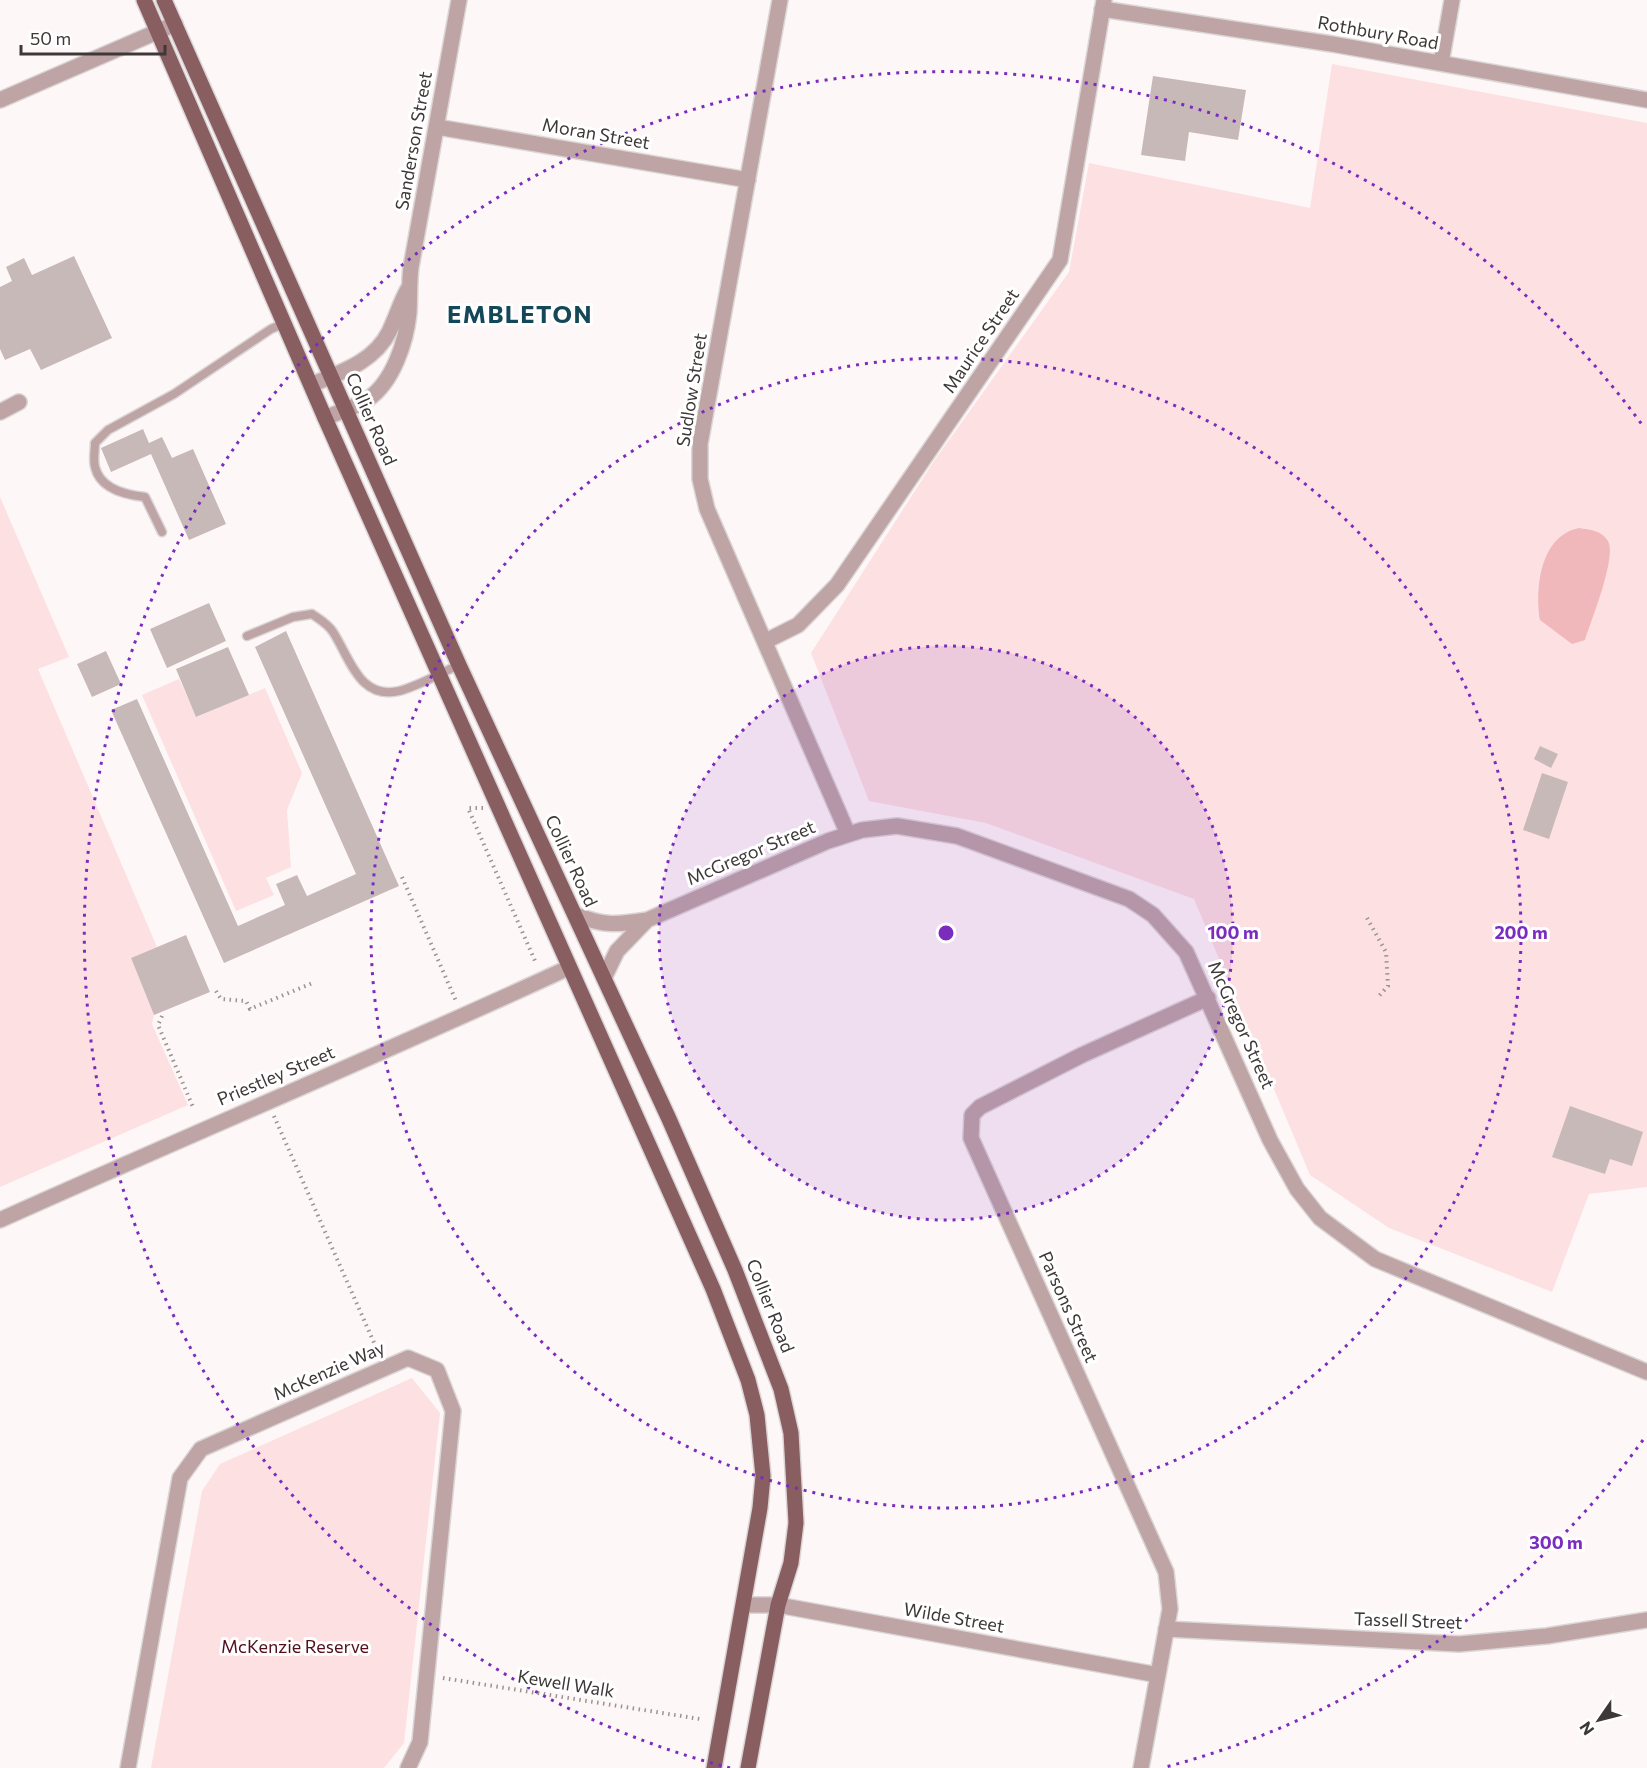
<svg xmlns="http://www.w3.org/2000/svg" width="1647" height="1768" font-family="Commissioner,sans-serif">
<rect width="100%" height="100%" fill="#fef7f8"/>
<path fill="#fde0e1" d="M1332 64 1647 123V1187L1589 1194 1552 1292 1389 1228 1310 1175 1194 899 986 823 869 801 811 653 934 461 1069 272 1089 163 1310 208Z
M0 497 69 657 38 669 157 947 131 958 154 1015 152 1024 188 1105 0 1187Z
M179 679 197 717 265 688 302 773 287 810 291 867 266 878 274 895 236 911 142 695Z
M412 1378 440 1413 404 1743 384 1768H151L202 1491 220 1464Z"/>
<path fill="#f1b8bb" d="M1579 528C1590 530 1601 530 1608 541 1617 557 1591 621 1585 640L1572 644 1540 620C1535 588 1540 536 1579 528Z"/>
<path fill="#c8b9b9" d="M1153 76 1246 90 1238 140 1189 132 1185 161 1141 155Z
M74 256 112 338 41 370 30 349 5 360 0 349V287L12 281 6 267 24 258 32 275Z
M143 429 149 443 162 437 172 458 193 449 226 524 189 540 151 454 111 472 101 448Z
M209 603 226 641 167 668 150 629Z
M286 631 399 886 224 963 111 710 137 699 238 926 285 905 276 884 297 875 307 896 356 874 255 647Z
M228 647 249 695 196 717 176 669Z
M106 651 121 684 92 697 77 664Z
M1540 746 1558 754 1551 768 1534 759Z
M1542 773 1568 782 1549 839 1523 830Z
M186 935 210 992 154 1015 131 958Z
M1570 1106 1643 1132 1632 1166 1610 1159 1605 1174 1552 1157Z"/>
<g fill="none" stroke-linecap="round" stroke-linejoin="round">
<g stroke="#dbd5d5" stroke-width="11">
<path id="service" d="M162 532 145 497C126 495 100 489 95 467 93 460 95 450 95 443L108 430 174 394 271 329 285 323
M247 636 293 617 312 614C319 619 328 624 333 632 350 658 359 700 399 691 419 686 440 673 459 665"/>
</g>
<g stroke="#dbd5d5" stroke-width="18">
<path id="minor" d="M780 0 700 444V479L707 509 848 834
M1102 9 1332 44 1647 100
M1441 63 1452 0
M0 100 175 24
M437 127 748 180
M311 385C341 372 374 362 389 332 396 318 400 303 408 289
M0 412 19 402
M325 418C339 412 355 408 368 399 393 382 406 342 409 313 410 297 409 283 411 267L459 0
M766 641 798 625 837 585 1060 260 1104 0
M576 915C604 926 617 925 647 920L828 841 862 830 897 826 957 836 1129 899 1153 915 1186 952 1270 1140 1297 1189 1320 1218 1375 1259 1647 1372
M604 978 617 951 647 920
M0 1220C189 1135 380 1055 568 968
M744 1605H778L1158 1675
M1166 1629 1459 1644 1547 1636 1647 1620
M128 1768 180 1478 201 1449 408 1358 437 1370 453 1411 420 1742 408 1768
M1141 1768 1170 1609 1166 1572 971 1138 972 1115 980 1107 1082 1055 1208 998"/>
</g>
<g stroke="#dbd5d5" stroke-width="18">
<path id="primary" d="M144 0 325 418 713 1289 748 1380 757 1415 763 1476 760 1508 714 1768
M164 0 459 665 669 1119 735 1270 781 1389 791 1433 796 1523 791 1563 778 1605 748 1768"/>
</g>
<path stroke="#9a9394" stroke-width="4" stroke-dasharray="1.5 4.5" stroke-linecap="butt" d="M483 808H468L535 961
M402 877 456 1001
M1367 918 1386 952 1388 986 1379 996
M216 991 221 999 246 1001 250 1009 315 982
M162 1016 158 1025 193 1107
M274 1116 379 1354
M443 1678 700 1719"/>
<use href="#service" stroke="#bea4a5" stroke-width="8"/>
<use href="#minor" stroke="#bea4a5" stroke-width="15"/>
<use href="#primary" stroke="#895e61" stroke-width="15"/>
</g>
<circle cx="946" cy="933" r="287" fill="#7b2cbf" fill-opacity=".12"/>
<g fill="none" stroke="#7b2cbf" stroke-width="3" stroke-dasharray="3 6">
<circle cx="946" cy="933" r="287"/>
<circle cx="946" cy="933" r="575"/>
<path d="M1643 1440A862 862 0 0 1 1162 1768M730 1768A862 862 0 1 1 1643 426"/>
</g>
<g text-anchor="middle" stroke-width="6" stroke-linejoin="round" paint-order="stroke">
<g font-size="18" fill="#3e3838" stroke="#fff">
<text transform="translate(1378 33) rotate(10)" y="6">Rothbury Road</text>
<text transform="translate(596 134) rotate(10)" y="6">Moran Street</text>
<text transform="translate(414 141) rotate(-80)" y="6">Sanderson Street</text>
<text transform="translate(981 341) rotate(-56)" y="6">Maurice Street</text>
<text transform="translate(692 390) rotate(-81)" y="6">Sudlow Street</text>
<text transform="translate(371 419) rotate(66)" y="6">Collier Road</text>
<text transform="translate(751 853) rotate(-23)" y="6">McGregor Street</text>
<text transform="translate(571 861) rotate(65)" y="6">Collier Road</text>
<text transform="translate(1241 1025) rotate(66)" y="6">McGregor Street</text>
<text transform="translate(276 1076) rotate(-23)" y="6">Priestley Street</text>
<text transform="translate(770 1306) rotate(68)" y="6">Collier Road</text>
<text transform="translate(1068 1307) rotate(66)" y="6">Parsons Street</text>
<text transform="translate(329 1371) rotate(-24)" y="6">McKenzie Way</text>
<text transform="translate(954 1618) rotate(10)" y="6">Wilde Street</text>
<text transform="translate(1408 1621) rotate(2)" y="6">Tassell Street</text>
<text transform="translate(566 1684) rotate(9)" y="6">Kewell Walk</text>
</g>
<g font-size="18" fill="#52101c" stroke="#fff">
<text x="295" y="1653">McKenzie Reserve</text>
</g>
<g font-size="24" font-weight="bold" letter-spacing="1.5" fill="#144758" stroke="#fff">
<text x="520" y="323">EMBLETON</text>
</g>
</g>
<circle cx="946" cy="933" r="9" fill="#7b2cbf" stroke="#fff" stroke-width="3"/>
<g font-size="18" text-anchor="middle" font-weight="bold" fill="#7b2cbf" stroke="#fff" stroke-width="6" stroke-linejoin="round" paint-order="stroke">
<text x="1233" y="939">100 m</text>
<text x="1521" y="939">200 m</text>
<text x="1556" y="1549">300 m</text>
</g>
<g transform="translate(1599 1720) rotate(235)" stroke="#ffffff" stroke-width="4.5" paint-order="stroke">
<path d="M0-4.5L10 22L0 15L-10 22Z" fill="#3e3838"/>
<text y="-9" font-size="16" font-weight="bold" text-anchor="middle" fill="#3e3838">N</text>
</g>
<path d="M21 45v9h144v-9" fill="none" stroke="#3e3838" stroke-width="3"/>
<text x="30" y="45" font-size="18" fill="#3e3838" stroke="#ffffff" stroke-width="4.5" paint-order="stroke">50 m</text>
</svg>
